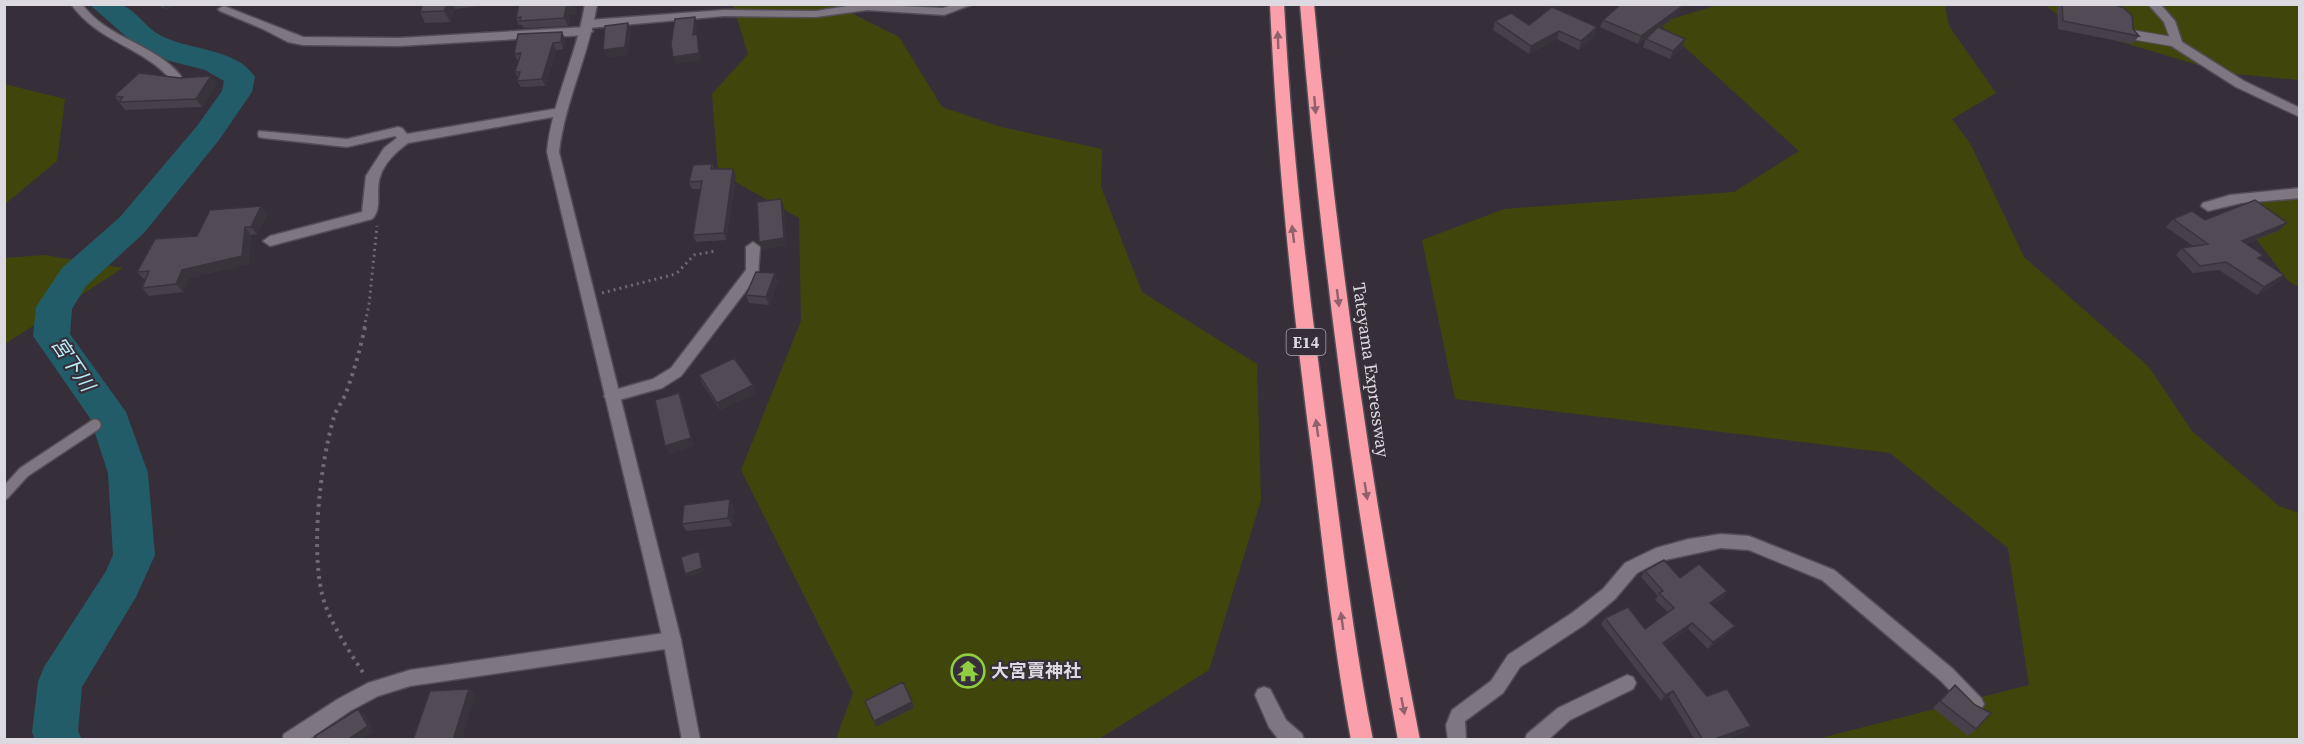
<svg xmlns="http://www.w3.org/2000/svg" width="2304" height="744" font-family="'Source Serif 4','Noto Sans JP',serif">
<rect width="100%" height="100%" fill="#362f39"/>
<path fill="#40460b" d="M733 5H835L899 37 942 107 1001 127 1102 149 1101 187 1142 292 1257 364 1261 500 1209 670 1099 739H836L853 693 741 470 801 321 799 218 718 172 712 94 748 54Z
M1718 5H1945L1949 26 1996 93 1952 119 1971 145 2024 257 2149 367 2192 431 2279 506 2299 513V739H1817L2029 685 2008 548 1890 453 1455 399 1422 240 1504 209 1734 192 1799 151 1658 23Z
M2046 5H2299V80L2225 73 2071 27Z
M4 84 65 99 57 161 5 204Z
M2299 193V287L2288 281 2241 219 2268 198Z
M44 255 123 268 5 344V258Z"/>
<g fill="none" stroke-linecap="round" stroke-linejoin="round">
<path fill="#225c68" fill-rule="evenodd" d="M89 4C98 4 114 2 122 5 135 10 146 27 158 34 187 51 236 47 255 77L252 92 219 140 144 233 86 286 72 309 70 334 126 412 148 473 155 555 136 597 82 687 78 731 82 740H35L32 732 38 682 44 667 106 571 113 555 108 473 90 418 33 336 36 307 62 268 120 217 197 126 222 91 224 81 205 70 170 61 138 47Z"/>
<g stroke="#534d56" stroke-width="11">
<path id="lane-far1" d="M2134 35 2175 42"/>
</g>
<g stroke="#534d56" stroke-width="14">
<path id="lane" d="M4 494 24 472 95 425"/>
</g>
<g stroke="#534d56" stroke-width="3">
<path id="street" d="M71 4H82C107 39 154 43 181 76V82H173C145 47 97 42 71 4Z
M860 4 943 8 955 4H973L944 15 867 10 816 17 724 16 589 28 583 24 589 20 724 10 816 11Z
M2148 4H2160L2175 21 2182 42 2244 81 2300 108V117L2236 87 2173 47 2164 22Z
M224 6 303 37 399 38 587 27 593 31 587 35 399 46 303 45 288 42 263 29 220 11 218 9Z
M560 108 564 109 566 112 564 115 408 143C397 151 384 163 380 177 375 191 383 208 372 219L270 246 263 241 270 236 362 212 366 176 384 148 397 138 395 136 347 147 264 138 259 137 258 134 259 131 347 139 398 127 402 128 407 134Z
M2300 188V198L2241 203 2208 211 2201 206 2203 203 2230 195Z
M753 242 760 247 758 275 681 376 662 388 612 402 607 400 604 396 607 392 653 379 671 368 746 270V247Z
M1721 534 1749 536 1834 570 1953 669 1981 698 1984 704 1981 710 1975 713 1969 710 1941 681 1822 580 1749 550 1721 548 1660 561 1637 573 1615 599 1584 625 1520 667 1503 693 1465 721 1466 740H1448L1446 725 1452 710 1491 681 1508 655 1572 613 1603 589 1625 563 1656 548 1689 539Z
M672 632 678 634 681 640 678 646 672 648 410 686 378 696 350 711 308 740H282L284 734 338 699 368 683 410 670Z
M1627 675 1633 677 1636 683 1633 689 1570 720 1548 740H1525L1527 734 1558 708Z
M1264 687 1270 689 1286 720 1302 734 1304 740H1279L1269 727 1255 695 1258 689Z"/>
</g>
<g stroke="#534d56" stroke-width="3">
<path id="secondary" d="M585 4H597C589 55 565 101 559 152L681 640 700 740H682L663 640 547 152C552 101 577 55 585 4Z"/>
</g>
<g stroke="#534d56" stroke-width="3">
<path id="highway" d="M1270 4H1284C1292 159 1311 312 1332 465 1344 557 1355 649 1373 740H1351C1334 649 1324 557 1313 465 1293 312 1277 159 1270 4Z
M1300 4H1314C1337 252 1372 496 1420 740H1398C1353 496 1320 251 1300 4Z"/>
</g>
<path stroke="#6f6972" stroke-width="3" stroke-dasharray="2 4" stroke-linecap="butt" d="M602 293 672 275 678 272 694 255 716 251
M364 328 369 305 377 226"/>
<path stroke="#6f6972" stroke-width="4" stroke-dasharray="3 5" stroke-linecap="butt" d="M365 327C360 350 354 371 346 393 343 401 336 409 334 417 320 463 309 559 325 604 334 630 351 653 365 676"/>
<use href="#lane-far1" stroke="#7e7782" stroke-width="9"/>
<use href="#lane" stroke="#7e7782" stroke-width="11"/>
<use href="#street" fill="#7e7782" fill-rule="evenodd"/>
<use href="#secondary" fill="#7e7782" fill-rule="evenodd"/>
<use href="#highway" fill="#fb9fab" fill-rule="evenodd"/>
</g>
<path fill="#47404a" d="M154 4H179L166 9Z
M423 4H497L455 9 450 22 425 23 420 12Z
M519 4H576V14L570 15 568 26 524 28 522 25H519L516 18Z
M2057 4H2114L2139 36 2133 44 2058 29Z
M1680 13 1660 28 1685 39 1682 48 1670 59 1643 47 1646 39 1649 36 1638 44 1600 27 1603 20Z
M1495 21 1529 25 1595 36 1579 50 1557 39 1529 54 1493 30Z
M562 32 565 39 563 49 556 50 545 86 521 87 517 81 518 78 515 72 519 60H517L514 54Z
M217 84 202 107 125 110 114 96Z
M712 164 714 169H733L736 176 726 240 696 242 693 235 701 189H692L689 182Z
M267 214 257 234 251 235 248 264 189 278 183 292 149 296 142 288 146 279H144L137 272 197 236Z
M2173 219 2205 220 2280 230 2246 244 2263 255 2260 259 2284 275 2277 283 2257 295 2219 270 2193 273 2176 255 2182 248 2193 246 2166 227Z
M778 281 769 305 749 303 746 295Z
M699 375 756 393 720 410 702 383Z
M734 507 732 526 686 531 682 524Z
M1645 571 1680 578 1727 591 1723 598 1712 605 1735 626 1730 632 1708 649 1688 629 1665 645 1707 696 1751 726 1745 732 1723 740H1695L1669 697 1661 701 1601 624 1605 618 1645 629 1668 612 1655 600 1658 596 1641 577Z
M1955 685 1976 729 1968 736 1933 708Z"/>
<path fill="#39343c" d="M162 4H179L166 9Z
M447 4H453L455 9 450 22 444 11Z
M573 4H576V14L570 15 568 26 564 18 566 7Z
M1682 6 1680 13 1638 44 1641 36Z
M695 17 697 24 695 42 693 35Z
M628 23 631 31 628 55 607 58 603 50Z
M1597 27 1595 36 1579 50 1581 41Z
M1559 31 1557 39 1529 54 1531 46Z
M562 32 565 39 563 49 561 42Z
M697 34 699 41 701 60 675 64 673 57Z
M1685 39 1682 48 1670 59 1673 51Z
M553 43 556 50 545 86 542 79Z
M211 76 217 84 202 107 196 99Z
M733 169 736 176 726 240 724 233Z
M781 199 784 207 786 246 762 250 759 242Z
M261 206 267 214 257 234 251 227Z
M2287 223 2280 230 2235 248 2242 241Z
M245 227 251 235 248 264 189 278 183 292 176 284 182 270Z
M775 273 778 281 769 305 766 297Z
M2284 275 2277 283 2257 295 2264 287Z
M753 385 756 393 720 410 717 403Z
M679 393 683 401 694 446 669 454 665 446Z
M730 499 734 507 732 526 728 518Z
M699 551 701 555 704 572 687 577 685 574Z
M1727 591 1723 598 1706 609 1710 603Z
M1692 623 1688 629 1659 649 1663 643Z
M1735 626 1730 632 1708 649 1713 642Z
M980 673 981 677 963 683 962 680Z
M469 689 475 695 462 740H453Z
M1673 691 1669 697 1661 701 1665 695Z
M912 702 914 708 876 727 874 721Z
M358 709 365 714 374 732 361 740H347Z
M1751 726 1745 732 1723 740H1712Z"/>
<path fill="#524b56" stroke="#39343c" stroke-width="1.5" d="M423 4H447L444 11 420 12Z
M519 4H573V7H566L564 18 520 21 521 17 516 18Z
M1621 4H1680L1682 6 1641 36 1603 20Z
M2062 4H2114L2124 8 2132 16 2133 29 2139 36 2063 21Z
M1552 7 1597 27 1581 41 1559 31 1531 46 1495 21 1511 13 1529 25Z
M695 17 693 35 697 34 699 53 673 57 671 44 675 19Z
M628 23 625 47 603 50 605 26Z
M1658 27 1685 39 1673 51 1646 39Z
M562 32 561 42 553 43 542 79 517 81 520 72H515L521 53 514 54 518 34Z
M139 73 180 78 211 76 196 99 119 102 123 97 114 96Z
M712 164 711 169H733L724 233 693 235 702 181 689 182 693 165Z
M781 199 784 238 759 242 757 202Z
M2255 200 2287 223 2242 241 2263 255 2258 258 2284 275 2264 287 2226 262 2200 266 2182 248 2208 244 2173 219 2192 211 2205 220Z
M261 206 251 227H245L242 256 182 270 176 284 142 288 149 271 137 272 155 239 197 236 210 210Z
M756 272 775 273 766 297 746 295Z
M734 358 753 385 717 403 699 375Z
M679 393 691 438 665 446 655 400Z
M730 499 728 518 682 524 684 505Z
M699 551 702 568 685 574 681 557Z
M1664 560 1680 578 1699 564 1727 591 1710 603 1735 626 1713 642 1692 623 1663 643 1707 696 1727 689 1751 726 1712 740H1703L1673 691 1665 695 1605 618 1628 607 1645 629 1674 608 1659 593 1663 591 1645 571Z
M973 656 980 673 962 680 956 663Z
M903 682 912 702 874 721 865 701Z
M1955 685 1975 705 1991 713 1976 729 1940 701Z
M469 689 453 740H413L430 691Z
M358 709 368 726 347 740H317L315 736Z"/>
<defs><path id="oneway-solid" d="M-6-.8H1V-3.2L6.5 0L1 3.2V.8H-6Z" transform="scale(1.5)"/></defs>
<g fill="#8f616c">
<use href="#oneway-solid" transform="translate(1278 40) rotate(-92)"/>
<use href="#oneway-solid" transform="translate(1315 105) rotate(85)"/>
<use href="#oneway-solid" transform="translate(1293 234) rotate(-97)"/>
<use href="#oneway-solid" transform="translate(1338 298) rotate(83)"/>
<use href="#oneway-solid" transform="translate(1317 428) rotate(-98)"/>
<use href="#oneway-solid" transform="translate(1366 491) rotate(81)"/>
<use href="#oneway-solid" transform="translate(1342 621) rotate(-98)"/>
<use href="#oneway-solid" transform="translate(1403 706) rotate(79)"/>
</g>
<defs>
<g id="temple-ring" transform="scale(1.725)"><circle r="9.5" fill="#362f39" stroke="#90cd40" stroke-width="1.5"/><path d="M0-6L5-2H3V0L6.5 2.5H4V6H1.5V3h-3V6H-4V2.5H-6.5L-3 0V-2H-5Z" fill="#90cd40"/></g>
</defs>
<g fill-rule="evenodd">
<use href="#temple-ring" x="968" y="671"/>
</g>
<g text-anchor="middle" stroke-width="4.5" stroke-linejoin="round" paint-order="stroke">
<rect fill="#362f39" stroke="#aba6ae" stroke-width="1.5" x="1286.5" y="329" width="39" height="26" rx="4.5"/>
<g font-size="16" font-weight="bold" fill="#ddd9e0">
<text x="1306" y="348">E14</text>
</g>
<g font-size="18" fill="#ddd9e0" stroke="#362f39">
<text transform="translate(1371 370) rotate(82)" y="6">Tateyama Expressway</text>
</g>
<g font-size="18" font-weight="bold" fill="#ddd9e0" stroke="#362f39" text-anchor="start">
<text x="991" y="677">大宮賣神社</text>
</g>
<g font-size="20" font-style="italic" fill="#b8eaf6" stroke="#362f39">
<text transform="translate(73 364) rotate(56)" y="7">宮下川</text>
</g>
</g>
<rect width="2304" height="744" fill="none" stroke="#ddd9e0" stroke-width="12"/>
</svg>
